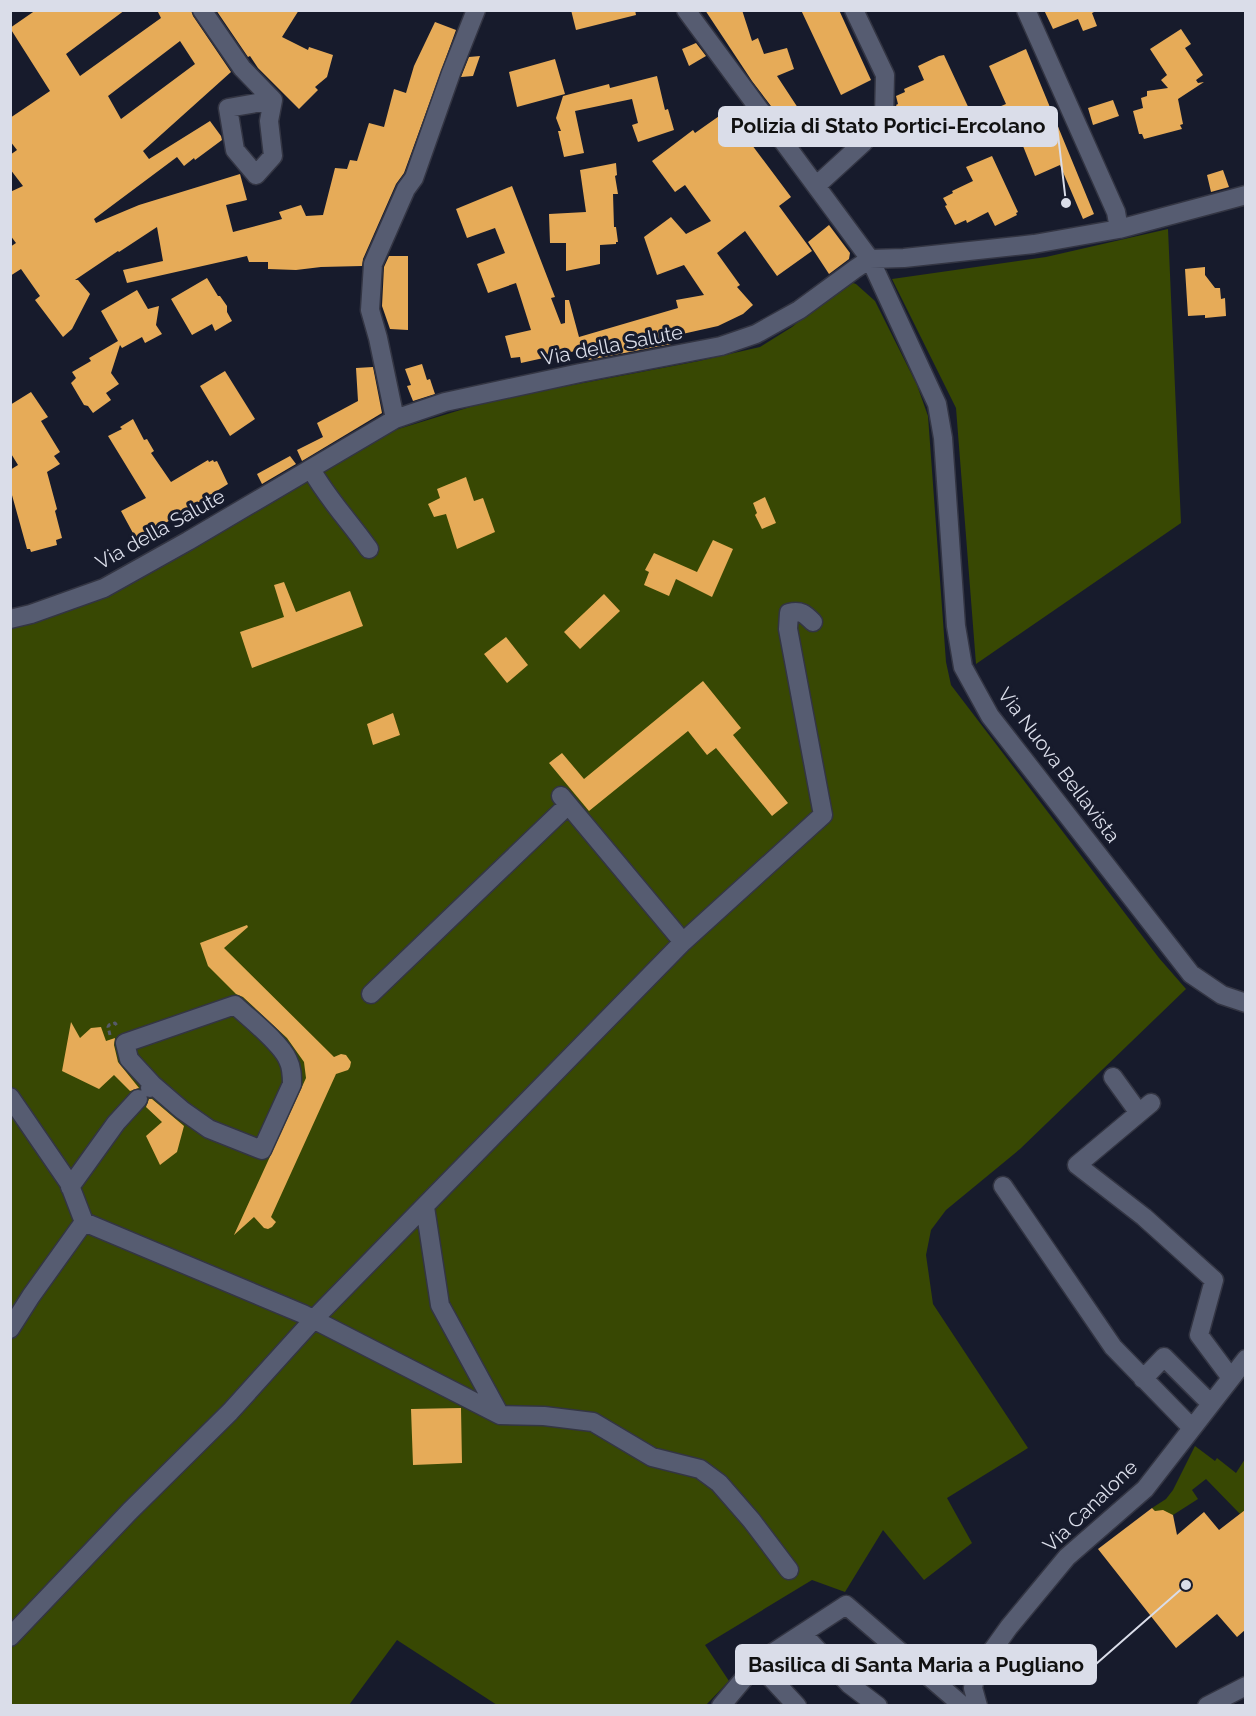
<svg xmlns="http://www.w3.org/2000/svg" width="1256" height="1716" font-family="Raleway,sans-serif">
<rect width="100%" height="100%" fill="#171b2c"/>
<path fill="#384803" d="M1168 229 1181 523 976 664 956 408 892 279 1046 257Z
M847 281 856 284 875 301 917 385 928 416 946 662 951 685 1159 958 1186 989 1020 1149 946 1210 931 1230 926 1255 933 1304 1028 1448 947 1498 972 1543 924 1580 883 1530 845 1592 812 1580 705 1645 729 1681 706 1705H497L397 1640 349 1705 11 1706V626L208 539 395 430 493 400 699 361 760 347 792 327Z
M1195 1446 1215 1461 1217 1458 1236 1473 1245 1459V1510L1240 1514 1206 1479 1192 1490 1198 1499 1173 1515 1155 1511 1152 1508 1166 1499 1173 1490Z"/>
<path fill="#e6ab58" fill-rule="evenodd" d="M36 10H125L66 54 80 76 161 18 157 10H191L193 16 231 72 143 151 149 159 210 121 221 136 222 140 195 160 194 158 184 166 177 157 94 219 96 223 139 205 240 174 247 200 226 205 233 232 282 219 279 212 301 205 306 216 323 215 335 168 347 169 350 160 357 161 369 123 384 127 394 89 406 93 414 66 435 22 456 30 404 173 396 184 363 259 362 266 321 267 296 270 268 269V262H249L247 256 127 283 123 270 163 261 157 227 119 252 118 251 75 280H78L90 294 72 329 63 337 35 300 40 296 21 269 10 276V247L16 243 10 235V192L23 186 10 169V155L17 150 10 141V118L50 91 10 28ZM180 41 195 64 121 119 108 96Z
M216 10H299L282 37 308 50 309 47 333 55 327 77 315 87 318 90 299 109 258 68 250 56 248 57Z
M571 10H635L636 15 576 30Z
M705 10H742L752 41 758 38 764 54 787 48 794 69 777 76 800 111 790 119 796 127 790 131 752 81Z
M801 10H839L871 80 841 95Z
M1044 10H1098L1092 13 1097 26 1083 31 1078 19 1053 29Z
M1181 29 1191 44 1185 48 1203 75 1196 80 1198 83 1204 82 1178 99 1183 124 1180 125 1182 129 1144 139 1142 134H1139L1133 111 1143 108 1141 98 1147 96V91L1168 88 1161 80 1167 75 1150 49Z
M696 43 706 56 689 66 682 49Z
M1026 49 1094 214 1083 219 1060 165 1035 176 1019 136 1003 142 989 111 1006 104 989 66Z
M944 55 971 113 946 125 940 111 919 121 917 119 907 124 896 105 898 104 896 96 905 92 904 89 924 80 918 66 939 56Z
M480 56 473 76 461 77 469 57Z
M555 59 565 94 517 107 509 72Z
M657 76 665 110 668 109 674 130 638 142 632 125 638 123 632 99 575 111 584 153 564 157 558 131H561L556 118 563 96 609 84 610 88Z
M1113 100 1119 116 1093 125 1088 108Z
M732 107 754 138 749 141 791 197 779 206 812 251 777 276 745 231 717 253 740 285 737 287 753 305 743 314 718 326 669 337 671 344 588 360 584 349 521 363 520 357 511 358 505 336 531 330 516 283 488 293 477 264 505 253 495 228 467 238 456 209 512 186 555 297 551 298 561 324 565 323V324V300H569L579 337 678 308 676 300 704 295 684 265 657 275 644 237 671 217 686 234 711 221 685 185 675 192 652 161 693 130 695 133Z
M992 156 1018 212 1016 213 1017 215 995 226 988 212 967 223 966 220 955 225 945 206 947 205 943 198 953 193 952 191 973 181 966 167Z
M616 163 617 175 615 176 618 194H613L614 227H616L618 242H616V244L600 245V264L566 271V243H550L549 214 586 212 580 170Z
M1223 170 1229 187 1211 192 1207 175Z
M829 225 850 253 849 259 829 274 808 242Z
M389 256H408V330L390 329 382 306 384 267Z
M1205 267V275L1215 288H1220L1221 299 1225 298 1226 316 1205 318V315L1188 316 1185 269Z
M207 278 218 296H220L227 306V312L232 321 215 331 212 324 192 335 171 299Z
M137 290 148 309 159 306 156 325 162 334 145 343 142 337 122 348 120 345 111 373 119 384 106 393 111 400 93 413 88 406 84 405 71 383 76 378 72 372 91 361 89 358 118 341 101 311Z
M422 364 427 380 430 379 435 394 413 401 407 386 411 385 405 369Z
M373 367 382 413 302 461 297 450 323 437 317 423 358 401 356 368Z
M225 371 255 419 230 436 200 386Z
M31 392 48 417 41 421 60 452 54 456 60 464 47 472 57 509 55 511 62 538 56 540 57 545 31 552 30 549H27L10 488V470L18 465 10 452V405Z
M133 419 144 440 147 439 154 451 151 453 171 482 208 460 209 462 213 460 214 462 217 461 228 484 151 532 154 537 140 546 121 511 146 498 108 436 122 429 120 427Z
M290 456 296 464 262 484 257 474Z
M466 477 474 501 483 498 495 532 457 549 446 514 434 517 428 504 440 498 437 489Z
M765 497 776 523 762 529 755 515 757 513 753 503Z
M713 540 733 549 712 597 676 579 669 596 644 585 649 572 645 570 654 553 697 572Z
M284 582 296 612 350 591 363 626 252 668 240 632 284 617 274 585Z
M604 594 620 611 580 649 564 632Z
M506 637 528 665 507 683 484 654Z
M703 681 741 728 733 735 788 803 772 816 716 748 707 755 688 731 589 811 549 763 562 753 584 779Z
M393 713 400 735 373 745 367 724Z
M247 925 248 927 224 948 334 1057 341 1054 346 1055 351 1062 350 1067 348 1070 336 1074 271 1217 276 1222 272 1227 268 1229 264 1228 254 1217 234 1235 306 1078 304 1062 287 1038 243 997 236 994 208 966 200 943Z
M71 1022 80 1038 91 1028 101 1027 106 1041 115 1038 114 1045 118 1062 139 1088 130 1091 114 1075 99 1089 62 1071Z
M149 1099H152L184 1126 177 1152 160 1165 146 1136 162 1122 146 1107Z
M461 1408 462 1463 413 1465 411 1409Z
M1152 1508 1155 1511 1163 1510 1173 1515 1177 1535 1204 1512 1219 1530 1245 1510V1630L1237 1637 1217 1614 1176 1648 1098 1549Z"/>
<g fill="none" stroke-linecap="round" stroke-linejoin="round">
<g stroke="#333543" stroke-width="21">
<path id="minor" d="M202 10 242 68 273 100
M686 10 870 259 937 404 943 438 956 626 963 667 990 716 1191 974 1222 995 1246 1003
M1026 10 1116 212 1119 229
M273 100 269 121 273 156 256 175 235 150 228 108Z
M816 186 863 143 884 117 885 75 854 10
M395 419 378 338 370 310 373 264 406 189 414 178 451 73 476 10
M311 469C327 498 350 522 369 549
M10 619 31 614 104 588 188 541 395 419 445 402 580 373 721 346 756 334 799 310 855 269 870 259 904 258 1034 244 1119 229 1246 195
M561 796 683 942
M371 994 568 805
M1113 1077 1139 1113
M150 1088 153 1085 182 1110 209 1129 262 1150 292 1084C292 1076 292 1068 288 1060 281 1043 249 1018 235 1005L125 1043 129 1059 153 1085
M10 1097 69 1183 84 1222 303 1314 500 1415 544 1416 593 1422 652 1457 700 1469 719 1483 752 1521 789 1570
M1151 1103 1077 1165 1144 1217 1214 1280 1199 1335 1231 1378
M1003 1186 1113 1347 1192 1428
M70 1187 116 1123 138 1099
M425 1207 440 1305 500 1415
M10 1329 31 1296 84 1222
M1143 1379 1164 1357 1211 1404
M803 1634 849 1684 878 1706
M10 1637 130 1511 230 1412 314 1319 683 942 823 815 788 629 789 613C801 610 805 614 813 622
M757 1663 797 1706
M721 1706 757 1663 846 1605 963 1706
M978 1706 973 1688 976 1673 1009 1627 1067 1557 1145 1489 1246 1359
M1207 1706 1246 1686"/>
</g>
<path stroke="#565a69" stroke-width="3" stroke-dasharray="4.5 3" stroke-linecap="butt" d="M110 1035 108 1027 109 1025 115 1023 118 1027"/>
<use href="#minor" stroke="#565c71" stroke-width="18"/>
</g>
<g text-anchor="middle" stroke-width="6" stroke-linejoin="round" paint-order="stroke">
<g font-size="20" fill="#dadde9" stroke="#171b2c">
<text transform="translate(612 345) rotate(-11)" y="7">Via della Salute</text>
<text transform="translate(160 529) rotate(-29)" y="7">Via della Salute</text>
<text transform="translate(1059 765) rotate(53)" y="7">Via Nuova Bellavista</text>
<text transform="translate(1090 1506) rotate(-44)" y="7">Via Canalone</text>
</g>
</g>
<path fill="none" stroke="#dadde9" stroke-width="2" d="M1066 203L1057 126M1186 1585L1096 1664"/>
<g fill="#dadde9" stroke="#171b2c" stroke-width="2">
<circle cx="1066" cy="203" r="6"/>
<circle cx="1186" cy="1585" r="6"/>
</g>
<g fill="#dadde9" stroke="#dadde9" stroke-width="2">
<rect x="719" y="107" width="338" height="39" rx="6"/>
<rect x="736" y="1645" width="360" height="39" rx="6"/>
</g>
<g font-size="21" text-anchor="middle" font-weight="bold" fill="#111">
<text x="888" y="133">Polizia di Stato Portici-Ercolano</text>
<text x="916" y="1672">Basilica di Santa Maria a Pugliano</text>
</g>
<rect width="1256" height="1716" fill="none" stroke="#dadde9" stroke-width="24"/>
</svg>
